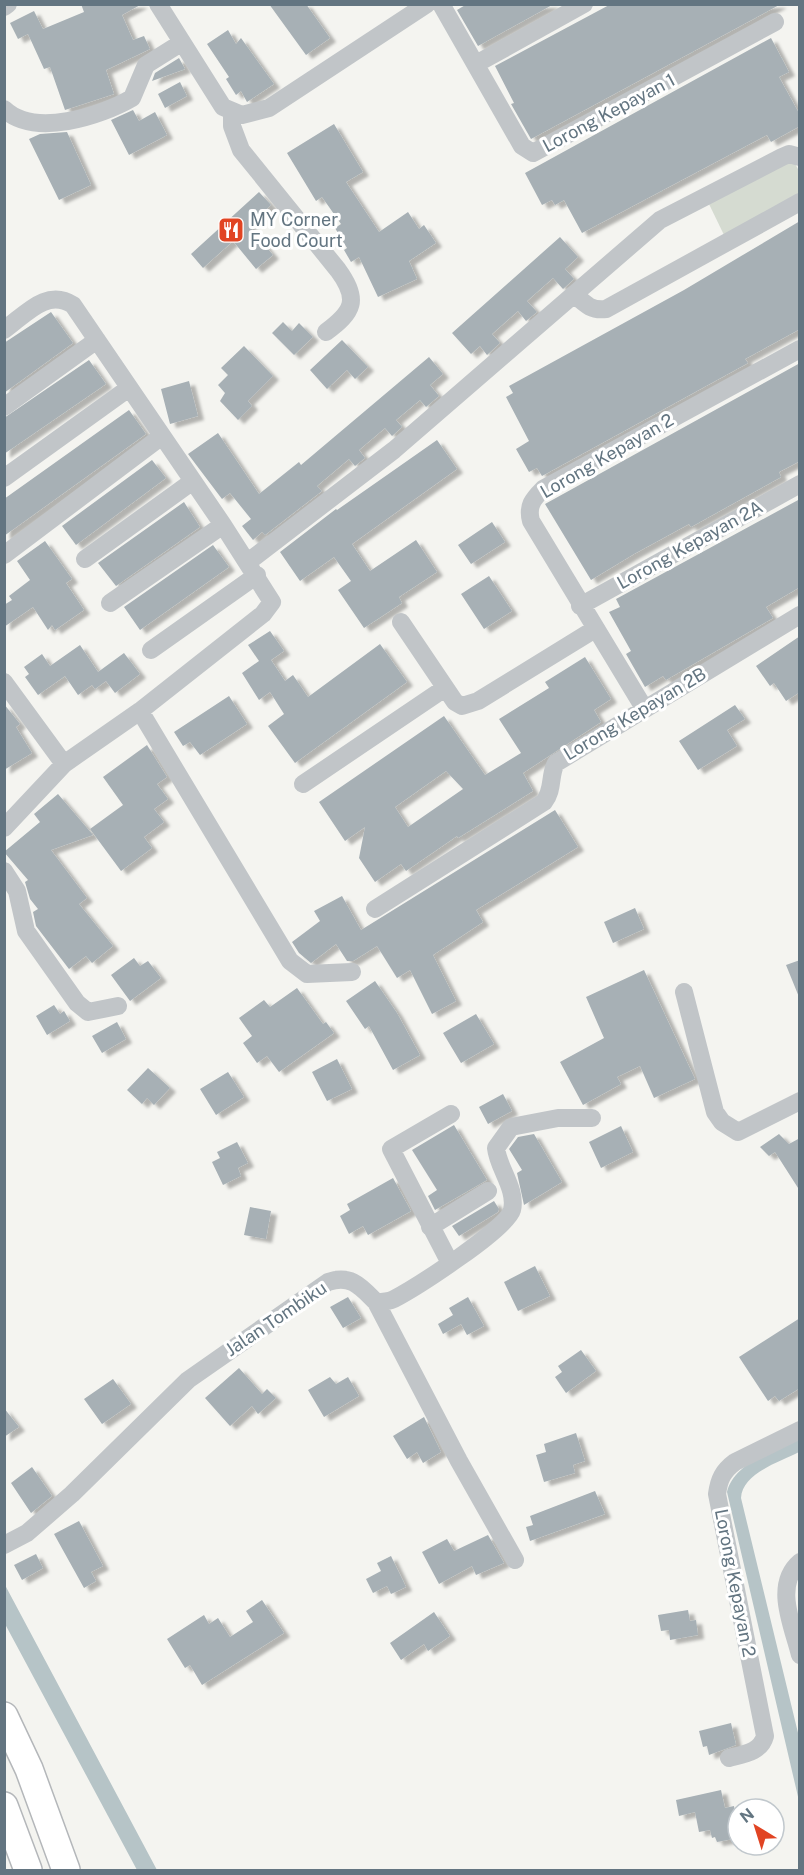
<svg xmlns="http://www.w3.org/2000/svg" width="804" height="1875" font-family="'Public Sans',sans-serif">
<defs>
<filter id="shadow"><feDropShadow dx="6" dy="4" stdDeviation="1.5" flood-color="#0004"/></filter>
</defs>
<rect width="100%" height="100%" fill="#f4f4f0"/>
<path fill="#d5dbd1" d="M793 160 799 171V196L724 235 708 202Z"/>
<path fill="#b6c4c7" d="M799 1437V1452C780 1462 742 1473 741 1498L799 1737V1801L727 1492C734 1463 775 1450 799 1437Z
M5 1585 157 1870H137L19 1650 5 1624Z"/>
<path fill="#a7b0b5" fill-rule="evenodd" filter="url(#shadow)" d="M81 4H142L122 15 133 40 144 36 150 49 106 70 114 94 65 110 50 67 44 69 28 34 18 39 10 23 34 11 43 29 84 12Z
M269 4H306L330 38 306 55Z
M467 4H554L478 46 457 10Z
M611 4H781L531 139 511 104 514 103 495 66Z
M228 30 236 44 241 38 274 84 247 102 241 91 236 95 226 79 229 77 207 44Z
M771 38 789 72 779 77 800 115V126L771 142 767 135 582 233 564 200 555 205 552 200 542 205 525 173Z
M179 58 185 69 152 81 155 73Z
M180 82 187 96 165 108 158 94Z
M133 110 139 121 155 112 167 135 129 155 111 120Z
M334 124 363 172 346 182 379 232 408 212 419 229 424 225 436 243 409 261 417 279 378 297 359 257 351 262 344 250 347 248 335 228 341 224 322 197 316 201 287 153Z
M67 132 91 185 59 200 29 139 40 134Z
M259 192 271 205 249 226 273 255 256 269 233 241 203 268 191 254Z
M800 221V329L745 359 748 363 542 476 537 468 529 472 516 449 529 441 506 397 513 393 509 386 684 290Z
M560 237 578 257 565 269 574 279 563 289 553 278 527 301 537 312 526 321 518 311 492 334 500 343 487 355 480 346 471 354 452 333Z
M51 312 73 343 4 393V343Z
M283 322 292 331 299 323 313 337 294 355 272 333Z
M342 340 368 367 355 379 347 370 327 389 310 370Z
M244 346 273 376 248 401 252 406 238 420 220 401 225 393 218 385 228 375 221 368Z
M429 357 443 374 430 385 439 396 426 407 420 400 396 420 402 427 392 436 385 428 359 450 365 458 355 466 349 459 317 486 322 491 265 535 262 532 253 540 242 526 251 519 230 493 222 499 188 454 218 433 259 494 299 462 301 465Z
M89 360 106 384 4 454V418Z
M800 363V461L779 472 781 477 691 527 689 524 634 554 591 580 545 504Z
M189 381 198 416 170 424 161 389Z
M129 410 146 434 4 536V499Z
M437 440 457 469 352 544 370 571 416 540 437 572 399 597 402 603 364 628 338 590 351 581 334 557 300 581 280 552 336 509 337 510Z
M152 460 166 478 76 545 62 526Z
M800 499V587L766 607 773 618 666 680 663 676 645 687 626 654 631 651 609 612 620 607 616 599Z
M184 502 200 527 116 586 98 563Z
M492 522 505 542 471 564 458 545Z
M45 541 72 579 66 583 84 610 55 630 52 625 48 630 33 607 4 627V605L12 600 9 596 30 580 17 561Z
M213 545 229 567 140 630 124 607Z
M489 576 512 611 484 629 461 594Z
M270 631 284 651 271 660 285 681 293 675 308 697 380 644 407 682 295 763 268 726 284 714 270 692 259 700 242 673 259 661 248 645Z
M800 636V692L786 701 774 683 770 686 756 666Z
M80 645 98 672 124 653 140 674 115 693 106 681 95 689 92 685 78 695 65 676 38 695 25 677 29 674 24 667 42 654 50 666Z
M585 657 611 699 594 710 601 722 523 773 533 791 458 838 457 836 406 871 401 864 375 882 359 858 365 827 345 841 319 802 444 716 485 775 521 753 499 719 549 688 545 682ZM446 771 463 789 408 827 395 807Z
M229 696 247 724 200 755 190 742 183 746 174 732Z
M4 704 20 724 16 727 32 753 4 770Z
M735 705 745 719 727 730 737 746 698 770 679 741Z
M147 745 167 777 157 784 168 799 154 809 164 822 144 837 152 848 121 871 90 829 123 805 103 777Z
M58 794 93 835 51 850 87 898 79 904 113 946 92 963 86 956 69 969 36 926 33 912 38 909 30 899 25 882 28 880 4 852 40 822 34 814Z
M555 810 578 847 476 910 483 922 433 955 456 1001 432 1014 410 970 397 978 377 946 353 961H347L336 944 311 963 299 953 292 942 320 921 314 911 342 896 361 930Z
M635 908 644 929 613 943 604 922Z
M134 958 140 966 148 961 161 978 130 1001 111 975Z
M800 960V997H799L786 965Z
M644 970 695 1079 654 1098 640 1066 617 1077 621 1084 583 1105 560 1062 604 1038 586 997Z
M375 981 397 1013 420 1055 393 1070 369 1026 365 1029 346 1001Z
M297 988 323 1024 326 1022 334 1033 279 1072 267 1056 257 1063 243 1043 252 1036 239 1018 264 1000 270 1007Z
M54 1005 60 1014 64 1011 70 1021 47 1035 36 1016Z
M476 1014 494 1044 461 1063 443 1033Z
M117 1022 126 1039 102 1053 92 1036Z
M337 1059 352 1089 327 1101 312 1072Z
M148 1068 170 1088 154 1105 147 1098 142 1104 127 1090Z
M228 1072 244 1097 216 1115 200 1089Z
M503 1094 512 1111 488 1124 479 1107Z
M454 1125 487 1180 435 1210 428 1196 437 1190 412 1150Z
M621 1126 633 1152 601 1168 589 1142Z
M534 1134 562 1182 524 1205 517 1173 522 1170 509 1149 518 1137Z
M779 1134 789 1144 800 1138V1191L775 1152 769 1156 760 1147Z
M237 1142 248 1163 238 1168 241 1176 223 1185 212 1162 220 1158 217 1152Z
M393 1178 411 1211 368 1235 363 1226 349 1234 340 1216 350 1210 347 1204Z
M494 1201 499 1209 498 1212 459 1236 452 1226Z
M250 1207 271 1211 266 1239 244 1235Z
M535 1266 550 1296 518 1311 504 1282Z
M348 1297 361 1318 343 1328 330 1307Z
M468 1297 484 1326 467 1335 461 1324 443 1334 438 1324 453 1315 449 1308Z
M800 1318V1388L779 1401 775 1396 768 1401 739 1357Z
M581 1350 596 1371 566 1393 555 1377 562 1372 558 1366Z
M239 1368 262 1394 267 1389 276 1398 258 1414 252 1406 230 1426 205 1398Z
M330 1377 336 1384 348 1377 359 1396 324 1417 308 1390Z
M113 1379 131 1404 102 1424 84 1399Z
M4 1408 19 1427 4 1437Z
M424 1417 441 1452 423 1463 417 1452 407 1459 393 1436Z
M576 1433 585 1461 573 1465 575 1473 544 1482 536 1455 546 1452 544 1444Z
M32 1467 52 1496 31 1513 11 1483Z
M595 1491 605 1514 530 1541 526 1527 533 1525 530 1516Z
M79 1521 103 1566 91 1572 96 1581 84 1588 54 1534Z
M488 1535 504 1563 476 1575 472 1566 439 1584 422 1552 447 1539 454 1551Z
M36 1554 43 1568 22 1580 14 1565Z
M391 1556 406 1587 391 1594 387 1586 373 1593 366 1579 381 1571 377 1563Z
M262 1600 284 1633 202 1685 190 1665 185 1668 167 1639 204 1615 209 1624 218 1618 230 1637 253 1622 246 1611Z
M688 1610 690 1621 696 1620 698 1635 670 1640 669 1630 661 1631 658 1615Z
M434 1612 450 1636 428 1651 424 1644 401 1660 390 1643Z
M731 1723 736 1745 709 1755 707 1746 703 1747 699 1731Z
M721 1790 725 1808 734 1806 738 1838 717 1842 715 1837 712 1838 710 1830 699 1832 695 1812 679 1816 676 1800Z"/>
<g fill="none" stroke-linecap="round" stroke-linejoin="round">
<g stroke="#b4b7ba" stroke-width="30">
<path id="highway" d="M4 1716 29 1769 66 1870
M4 1806 28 1870"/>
</g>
<path stroke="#c1c5c8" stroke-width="18" d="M158 4 223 107 242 115 269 108 427 4
M441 4 522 146 533 153 775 22
M4 7 8 4
M476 64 584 4
M4 109C34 138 101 116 132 98L146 65 181 43
M232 112V126L241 150 338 270C360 300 353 312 326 332
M574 294C585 304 591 311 606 309L800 202
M4 330C26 314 47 288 73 305L223 525 272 602 263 614 140 711 64 764 4 828
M4 407 97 340
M4 478 129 388
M4 555 162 436
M85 559 193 481
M248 562 394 450 660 220 782 157 789 154 800 157
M110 603 223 525
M580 606 800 484
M401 622 455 702 462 706 478 701 595 629
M151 650 257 575
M4 682 64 764
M644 708 531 521C527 506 533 499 543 489L800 349
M140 711 290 961 307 974 352 972
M303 784 445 688
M4 871 17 891 26 931 77 1003 88 1012 118 1006
M375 909 544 802C554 789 549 776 556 763L800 615
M684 992 715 1112 722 1122 738 1132 800 1101
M430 1227 488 1191
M450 1263 391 1149 451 1114
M376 1302 459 1461 515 1560
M4 1545 27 1533 72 1494 188 1380 328 1282C351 1274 361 1287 376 1302 382 1302 388 1302 394 1299 415 1288 507 1229 512 1210 517 1189 498 1168 496 1148L511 1127 558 1118H592
M800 1562C773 1585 793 1626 800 1655
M729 1758C744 1754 761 1752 765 1736L717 1494C719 1479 723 1471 735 1462L800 1430"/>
<use href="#highway" stroke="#fff" stroke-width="27"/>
</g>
<defs>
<g id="restaurant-square" transform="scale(1.35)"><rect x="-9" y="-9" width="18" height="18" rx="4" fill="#e14423" stroke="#fff"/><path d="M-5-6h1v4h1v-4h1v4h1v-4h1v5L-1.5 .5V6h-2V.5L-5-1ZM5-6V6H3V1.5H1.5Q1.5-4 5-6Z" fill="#fff"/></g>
</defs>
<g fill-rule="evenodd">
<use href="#restaurant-square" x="231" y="230"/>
</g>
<g text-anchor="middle" stroke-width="6" stroke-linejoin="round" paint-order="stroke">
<g font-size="18" fill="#637581" stroke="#fff">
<text transform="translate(609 113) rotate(-28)" y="6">Lorong Kepayan 1</text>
<text transform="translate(607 456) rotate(-30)" y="6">Lorong Kepayan 2</text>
<text transform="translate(690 545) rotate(-29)" y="6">Lorong Kepayan 2A</text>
<text transform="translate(635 714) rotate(-31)" y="6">Lorong Kepayan 2B</text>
<text transform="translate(276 1319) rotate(-34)" y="6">Jalan Tombiku</text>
<text transform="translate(735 1583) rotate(79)" y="6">Lorong Kepayan 2</text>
</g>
<g font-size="18" fill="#637581" stroke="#fff" text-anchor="start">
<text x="250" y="226">MY Corner<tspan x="250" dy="21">Food Court</tspan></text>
</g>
</g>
<rect width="804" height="1875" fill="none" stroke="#637581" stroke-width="12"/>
<g transform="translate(756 1827) rotate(322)"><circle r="28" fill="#ffffff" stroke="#c1c8cd" stroke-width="1.5"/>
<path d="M0-4.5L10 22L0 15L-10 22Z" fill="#e14423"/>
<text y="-9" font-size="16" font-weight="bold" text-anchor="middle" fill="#637581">N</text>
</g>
</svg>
